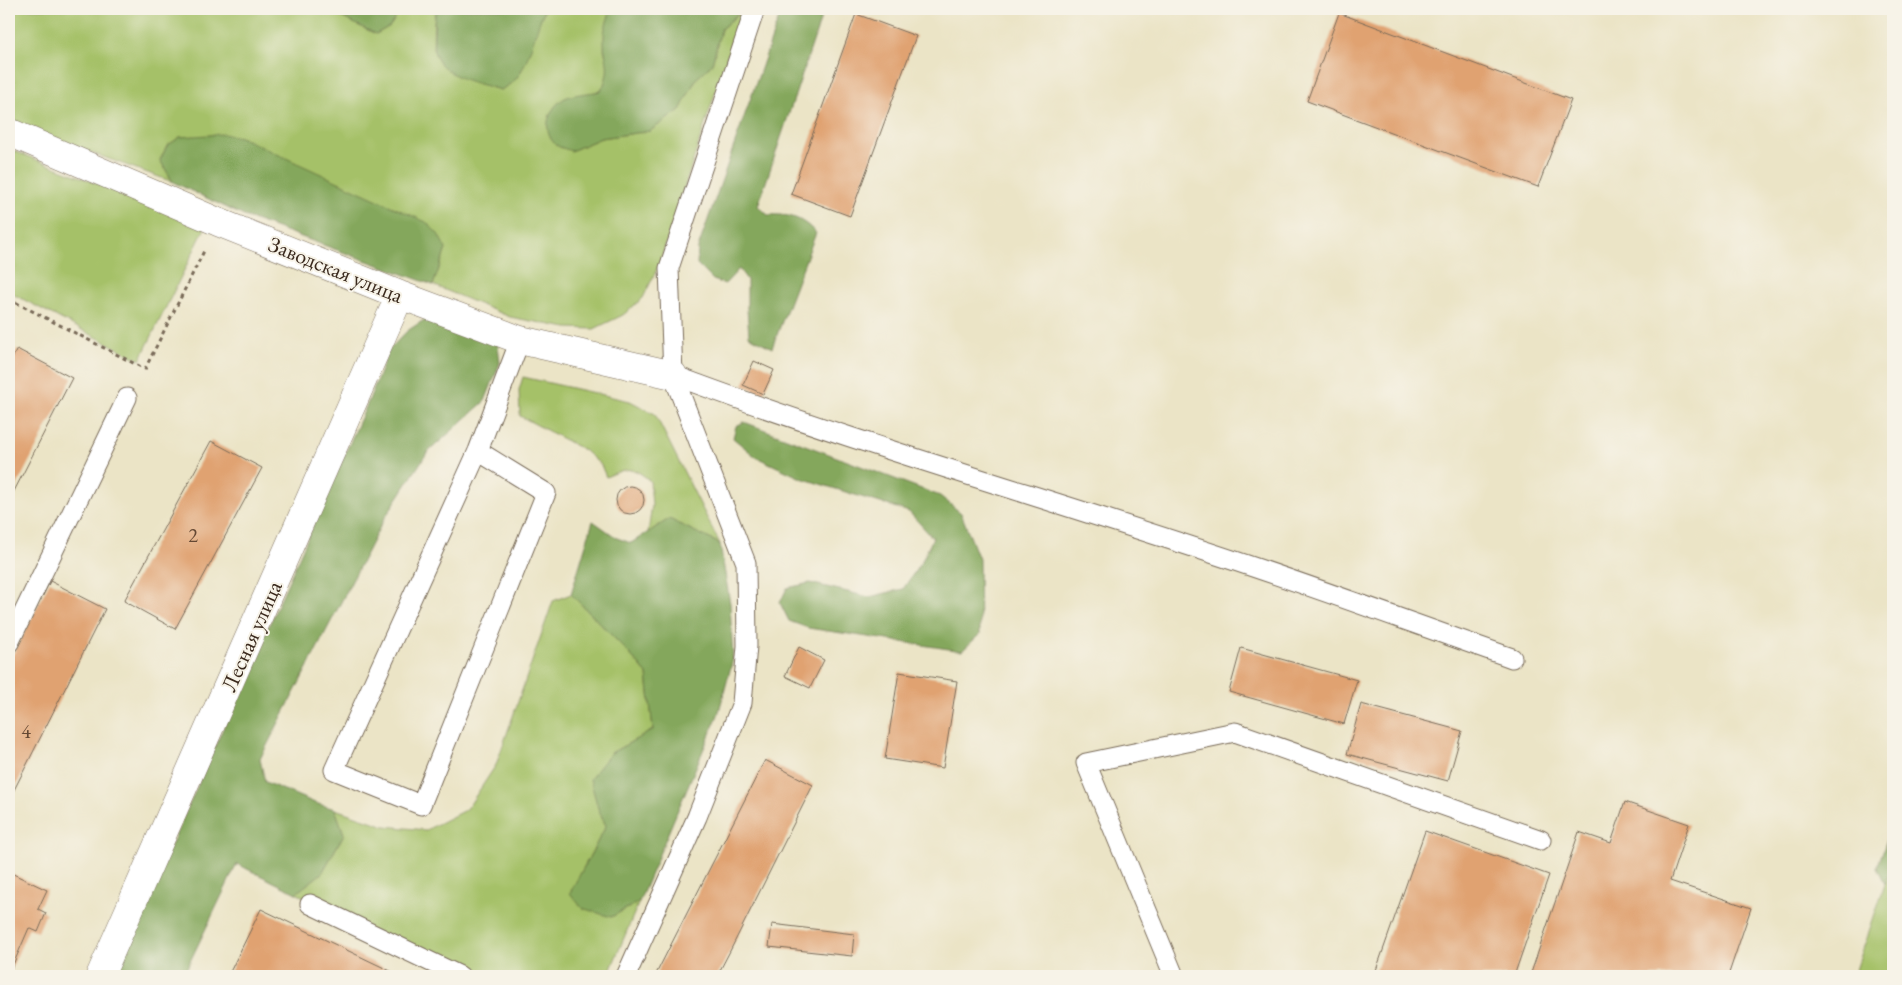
<svg xmlns="http://www.w3.org/2000/svg" width="1902" height="985" font-family="'EB Garamond',serif">
<rect width="100%" height="100%" fill="#f7f3e8"/>
<filter id="ink" filterUnits="userSpaceOnUse"><feTurbulence type="fractalNoise" baseFrequency=".02" numOctaves="2"/><feDisplacementMap in="SourceGraphic" scale="10" xChannelSelector="R" yChannelSelector="G"/><feConvolveMatrix kernelMatrix="1 2 1 2 8 2 1 2 1" color-interpolation-filters="sRGB"/></filter>
<filter id="wash" filterUnits="userSpaceOnUse"><feTurbulence type="fractalNoise" baseFrequency=".0096" numOctaves="4" result="noise"/><feDisplacementMap in="SourceGraphic" scale="20" xChannelSelector="R" yChannelSelector="G"/><feGaussianBlur stdDeviation="1.12" result="paint"/><feColorMatrix in="noise" values="0 0 0 0 0 0 0 0 0 0 0 0 0 0 0 0 0 1.4 0 .05"/><feComposite in="paint" operator="in"/></filter>
<g filter="url(#wash)">
<rect width="100%" height="100%" fill="#ebe4c6"/>
<path fill="#a5c168" stroke="#707643" d="M9 9H325L376 34 390 26 401 9H437C432 22 434 35 433 49L486 86 501 90 515 80 524 65 535 31 545 9H611L604 49 608 64 607 78 601 91 568 97 571 151 601 138 650 131 680 110 696 79 712 64 721 29 742 11 659 265 643 298 623 315 594 329 567 328 510 317 433 285 446 249 302 167 240 137H180L167 146 160 160 173 182 67 144 9 119Z
M9 149 206 226 140 360 9 292Z
M523 377 630 401 655 414 720 544 669 519 648 533 652 505 650 481C632 465 627 468 606 477L601 465 584 450 520 416 519 390Z
M571 594 628 652 647 674 653 730 611 753 598 808 606 826 570 893 611 917 639 902 608 976H461L296 893 322 873 344 834 335 809 385 826 426 830 467 809 496 765 553 601Z
M1893 865V976H1854L1885 884Z"/>
<path fill="#84a75c" stroke="#60683d" d="M325 9H401L390 26 376 34Z
M437 9H545C535 29 529 66 514 81 511 84 505 87 501 90 478 83 441 78 434 51 433 46 434 41 434 35 435 24 433 20 437 9Z
M611 9H743L721 29 712 64 696 79 680 110 650 131 601 138 571 151C567 149 560 148 556 145 540 130 549 107 565 98 572 94 592 93 601 91 614 64 603 62 604 36 604 27 609 17 611 9Z
M782 9H824L758 206 768 215C789 214 801 217 816 233L772 348 749 336 747 309V280L739 269 725 284 713 280 697 264 698 248Z
M223 134 240 137 426 222 438 234 446 249 433 285 244 216 173 182 160 160 167 146 180 137Z
M427 318 497 336 500 363 485 401 427 453 384 519 260 759 265 782 315 803 335 809 344 834 322 873 296 893 237 864 183 976H113L369 400 389 350 407 331Z
M744 422 940 496 961 513 979 559 980 634 962 651 808 628 789 621 780 603 787 588 810 583 869 597 903 589 922 561 933 538 909 512 801 478 756 457 733 438 736 426Z
M669 519 720 544 730 603 733 659 718 715 639 902 611 917 582 908 570 893 606 826 598 808 590 779 611 753 653 730 647 674 628 652 571 594 593 521 617 538 631 543Z
M1893 822V865L1885 884 1877 868Z"/>
<g id="blocks">
<path fill="#e0a271" d="M1339 13 1571 100 1538 187 1307 101Z
M856 14 916 36 850 216 791 194Z
M17 349 72 378 9 501V365Z
M754 361 774 370 763 394 743 385Z
M211 441 262 468 175 629 124 601Z
M616 500a14 14 0 1 1 28 0a14 14 0 1 1-28 0Z
M50 581 105 609 9 800V662Z
M799 647 824 660 810 688 785 676Z
M1241 648 1357 680 1344 724 1229 692Z
M899 672 957 681 943 768 885 759Z
M1361 704 1462 731 1448 781 1347 754Z
M765 760 813 785 730 951 717 976H655Z
M1625 802 1689 824 1670 881 1751 908 1728 976H1530L1579 832 1611 843Z
M1425 831 1549 875 1514 976H1374Z
M9 872 47 890 38 909 46 913 38 932 29 928 9 974Z
M261 909 401 976H228Z
M772 924 854 934 852 956 769 947Z"/>
</g>
</g>
<g filter="url(#ink)">
<use href="#blocks" fill-opacity="0" stroke="#796b59" stroke-width="1"/>
<g fill="none" stroke-linecap="round" stroke-linejoin="round">
<g stroke="#796b59" stroke-width="21">
<path id="lane" d="M673 375C865 447 1062 502 1256 568 1342 597 1426 628 1512 658
M478 451 546 493 421 805 334 770 478 451 520 340
M9 643 127 398
M310 904 460 976
M626 976 697 817 742 703 747 646 746 563 673 375 669 268 755 9
M1174 976 1086 763 1235 732 1541 840"/>
</g>
<g stroke="#796b59" stroke-width="29">
<path id="street" d="M9 132 218 222 400 295 520 340 673 375
M100 976 400 295"/>
</g>
<path stroke="#796b59" stroke-width="3" stroke-dasharray="4 4" stroke-linecap="butt" d="M9 299 145 369 204 251"/>
<use href="#lane" stroke="#fff" stroke-width="19"/>
<use href="#street" stroke="#fff" stroke-width="28"/>
</g>
</g>
<g text-anchor="middle" stroke-width="4" stroke-linejoin="round" paint-order="stroke">
<g font-size="20" fill="#644833">
<text x="193" y="542">2</text>
<text x="26" y="738">4</text>
</g>
<g font-size="22" fill="#3b2a1e" stroke="#f7f3e8">
<text transform="translate(336 269) rotate(22)" y="8">Заводская улица</text>
<text transform="translate(251 636) rotate(-66)" y="8">Лесная улица</text>
</g>
</g>
<rect width="1902" height="985" fill="none" stroke="#f7f3e8" stroke-width="30"/>
</svg>
